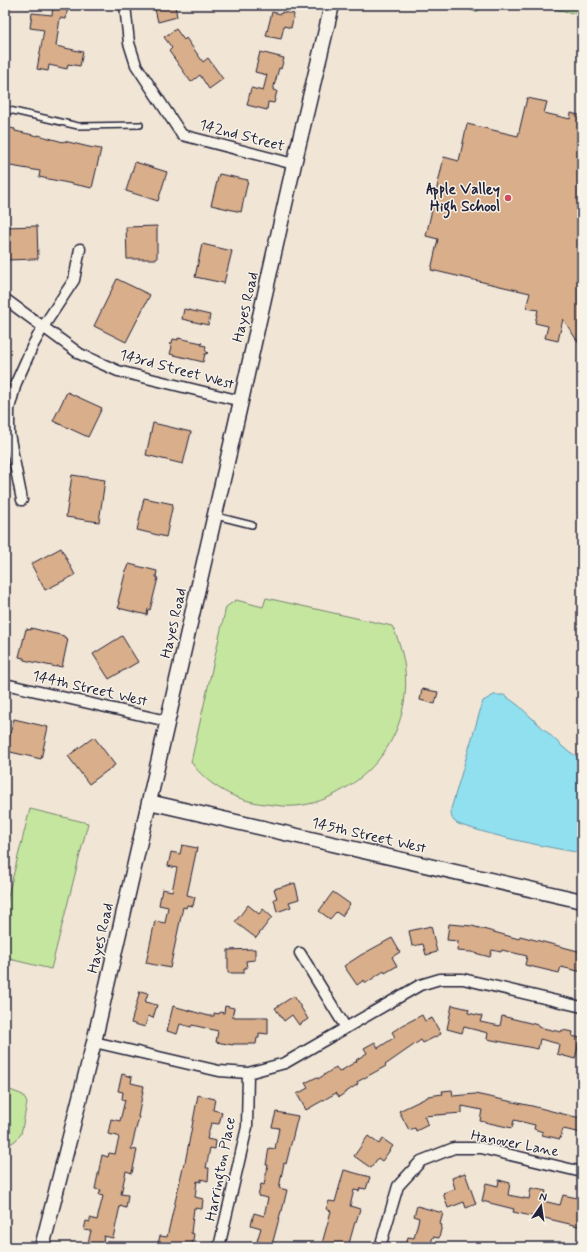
<svg xmlns="http://www.w3.org/2000/svg" width="587" height="1252" font-family="Mynerve,sans-serif">
<rect width="100%" height="100%" fill="#f1e5d5"/>
<filter id="ink" filterUnits="userSpaceOnUse"><feTurbulence type="fractalNoise" baseFrequency=".025" numOctaves="2"/><feDisplacementMap in="SourceGraphic" scale="8" xChannelSelector="R" yChannelSelector="G"/><feConvolveMatrix kernelMatrix="1 2 1 2 8 2 1 2 1" color-interpolation-filters="sRGB"/></filter>
<g filter="url(#ink)">
<path fill="#c5e69f" stroke="#74846d" d="M454 5H487L476 12Z
M536 5H582V15Z
M266 598 392 626C422 686 401 756 344 789 330 798 312 805 295 806 285 807 275 805 265 804 236 801 208 786 191 762L226 607 236 600 263 607Z
M30 809 88 823 51 969 5 958V908Z
M5 1088 23 1095 27 1103 21 1134 15 1141 5 1147Z"/>
<path fill="#91e0ef" stroke="#6594a7" d="M494 695H504L518 705 564 748 582 760V853C546 847 511 840 477 830 470 827 459 826 454 821 451 818 451 813 451 809L483 701Z"/>
<path fill="#d9ae8a" stroke="#22223b" d="M53 5 68 6 66 19 60 18 56 46 83 52 80 66 68 64 67 69 49 65 48 71 37 69 44 30 30 28 32 13 52 15Z
M155 5H175L177 17 158 22 155 9H157Z
M272 12 281 14 282 12 294 14 291 28 284 26 281 39 266 36Z
M176 29 184 40 186 38 203 62 208 58 223 79 209 89 200 75 191 82 169 51 172 48 164 37Z
M260 52 284 58 281 69 279 68 273 90 277 91 274 103 268 102 267 110 247 105 251 88 263 91 267 75 255 72Z
M527 98 547 102 544 113 570 119 571 113 582 116V348L563 319 558 341 545 338 548 326 535 323 538 310 526 308 530 293 431 270 438 239 426 236 444 157 459 161 467 124 518 136Z
M5 127 15 129V131L38 136V135L63 142 64 141 89 147 101 149 92 188 39 177 40 171 5 165Z
M135 162 167 172 158 201 126 191Z
M219 174 248 180 241 212 211 205Z
M37 226 38 259 5 260V227Z
M157 226V259H127L126 227Z
M202 244 232 251 224 283 195 277Z
M117 279 150 295 126 342 94 326Z
M184 309 210 315 208 325 182 319Z
M178 338 202 343 201 345 206 346 205 350 208 353 205 354 203 362 170 354 172 347 170 344 172 343 173 339 178 340Z
M67 392 102 408 88 437 53 421Z
M153 423 191 432 183 464 146 455Z
M72 475 105 480 99 522 66 517Z
M144 498 173 504 166 537 137 530Z
M61 548 75 575 45 590 31 564Z
M129 564 157 571 156 577 158 578 150 610 148 609 147 615 118 608 120 603 118 602 126 570H127Z
M31 628 64 636V637L68 639 62 667 57 666 56 667 24 660V658L19 657 26 629 31 630Z
M122 636 138 662 109 679 93 654Z
M422 689 438 692 435 704 420 700Z
M14 719 48 727 41 759 6 751Z
M94 737 115 765 89 784 68 756Z
M182 845 197 848 187 895 195 897 193 906 187 905 186 908 183 907 170 968 146 963 155 921 165 923 168 907 159 905 162 889 172 891 177 868 168 866 171 852 180 854Z
M295 883 299 899 289 902 291 907 277 912 274 899 277 898 274 889Z
M333 892 350 904 342 916 336 912 330 919 319 911Z
M248 905 259 914 263 909 272 917 256 938 235 922Z
M449 924 472 926 519 939 520 936 582 952V972L561 967 559 973 525 965 527 956 502 950 501 952 492 950 490 957 471 952 457 951 458 941 447 940Z
M431 926 437 952 426 955 423 944 412 946 409 931Z
M392 938 400 952 392 957 397 966 385 973 384 971 366 983 364 980 357 985 344 966 361 955Z
M255 949V960L246 961 247 968H244V973H228V950Z
M140 991 148 993 145 1002 157 1005 153 1018 148 1016 145 1027 131 1023Z
M294 996 308 1019 299 1025 292 1015 284 1021 275 1008Z
M452 1005 469 1009 468 1013 482 1016 480 1022 500 1026 502 1016 538 1025V1027L561 1032 562 1030 573 1032 572 1036 580 1038 575 1059 557 1054 559 1044 540 1039 538 1049 487 1039 488 1033 464 1027 462 1033 447 1029Z
M173 1006 209 1016H214V1013L219 1014 220 1012 224 1013 225 1006 234 1008 232 1017H268V1034L259 1033V1038H257L256 1044H233V1045L216 1042 218 1031 192 1025 191 1027 180 1024 177 1034 167 1031Z
M422 1015 425 1021 432 1018 441 1034 423 1043 421 1040 385 1065 386 1066 357 1082 358 1084 339 1097 336 1093 306 1110 297 1094 308 1088 305 1083 317 1077 318 1079 336 1067 339 1072 357 1061 356 1060 367 1053 364 1048 375 1042 378 1048 395 1037 392 1032 403 1025Z
M122 1074 132 1077 131 1083 144 1086 138 1117H139L131 1149 137 1150 132 1173 126 1171 121 1194 128 1195 126 1208 120 1206 113 1238 104 1236 102 1247H87L91 1231 84 1230 86 1221 90 1222V1218L97 1220 103 1196 99 1195 101 1190 95 1189 102 1155 108 1157 109 1153 115 1154 119 1138 118 1137V1136L108 1134 111 1119 120 1121 125 1100 122 1099 123 1092 118 1091Z
M452 1090 453 1096 475 1094 532 1106 571 1116 582 1118V1133L563 1129 560 1139 542 1135 543 1132 534 1129 535 1125 514 1120 512 1128 480 1121 482 1110 462 1106V1113L424 1116 428 1125 416 1131 415 1128 409 1130 399 1111 428 1097V1096L443 1094 442 1091Z
M198 1095 215 1099 213 1110 222 1112 219 1124 211 1123 207 1139 216 1141 215 1149 210 1148 206 1168H209L208 1181 201 1179V1182L197 1181 195 1197 203 1199 202 1209 194 1208 191 1233 194 1234 192 1246 186 1245 185 1247H157L160 1236 167 1237 184 1163H185Z
M276 1112 298 1116 286 1164 284 1163 279 1188 287 1190 282 1211H281L272 1245 257 1241 261 1228 251 1225 254 1213 264 1216 268 1198 258 1196 261 1184 264 1185 268 1165H266L269 1148 275 1149 279 1128 272 1127Z
M368 1136 379 1144 383 1139 393 1146 382 1161 378 1158 371 1168 354 1156Z
M344 1170 370 1177 366 1189 360 1188 359 1191 354 1190 350 1206 360 1209 356 1222H355L348 1247H321L331 1211 326 1209 329 1201 335 1202Z
M465 1173 476 1204 466 1208 464 1202 448 1208 443 1193 455 1189 452 1178Z
M499 1180 510 1183 508 1195 529 1199 531 1188 546 1191 543 1201 560 1205 563 1195 582 1199V1227L536 1216V1217L513 1212 514 1209 482 1201 486 1183 498 1186Z
M417 1206 443 1213 440 1224 442 1225 439 1238 433 1237 431 1243 436 1244V1247H405L408 1237 414 1238 419 1218 414 1216Z"/>
<g fill="none" stroke-linecap="round" stroke-linejoin="round">
<g stroke="#22223b" stroke-width="8">
<path id="lane" d="M5 109 78 126 140 125
M216 516 252 525"/>
</g>
<g stroke="#22223b" stroke-width="13">
<path id="street" d="M125 5 129 43 136 65 182 135 294 164
M5 299 80 354 118 371 241 401
M22 500 9 434V409L16 383 33 345 43 327 74 280 80 249
M5 684 167 721
M300 953 346 1028
M94 1042 219 1071 248 1073 285 1063 420 985 440 979H463L582 1007
M219 1247 247 1127 248 1073
M380 1247 398 1186 421 1161 454 1148H481L582 1172"/>
</g>
<g stroke="#22223b" stroke-width="17">
<path id="secondary" d="M149 802 582 901
M42 1247 94 1042 241 401 294 164 332 5"/>
</g>
<use href="#lane" stroke="#f7f3e8" stroke-width="5"/>
<use href="#street" stroke="#f7f3e8" stroke-width="10"/>
<use href="#secondary" stroke="#f7f3e8" stroke-width="14"/>
</g>
</g>
<circle fill="#d1495b" stroke="#f7f3e8" stroke-width="1.5" cx="508" cy="198" r="4"/>
<g text-anchor="middle" stroke-width="3" stroke-linejoin="round" paint-order="stroke">
<g font-size="15" fill="#22223b" stroke="#f7f3e8">
<text transform="translate(242 135) rotate(15)" y="5">142nd Street</text>
<text transform="translate(245 307) rotate(-77)" y="5">Hayes Road</text>
<text transform="translate(177 369) rotate(15)" y="5">143rd Street West</text>
<text transform="translate(173 623) rotate(-77)" y="5">Hayes Road</text>
<text transform="translate(90 688) rotate(13)" y="5">144th Street West</text>
<text transform="translate(369 835) rotate(13)" y="5">145th Street West</text>
<text transform="translate(100 938) rotate(-77)" y="5">Hayes Road</text>
<text transform="translate(515 1143) rotate(11)" y="5">Hanover Lane</text>
<text transform="translate(220 1169) rotate(-79)" y="5">Harrington Place</text>
</g>
<g font-size="15" font-weight="bold" fill="#22223b" stroke="#f7f3e8" text-anchor="end">
<text x="500" y="194">Apple Valley<tspan x="500" dy="17">High School</tspan></text>
</g>
</g>
<rect width="587" height="1252" fill="none" stroke="#f7f3e8" stroke-width="20"/>
<rect x="10" y="10" width="567" height="1232" fill="none" stroke="#22223b" stroke-width="1.5" filter="url(#ink)"/>
<g transform="translate(541 1206) rotate(13)" stroke="#f7f3e8" stroke-width="3" paint-order="stroke">
<path d="M0-3L7 15L0 10L-7 15Z" fill="#22223b"/>
<text y="-6" font-size="11" font-weight="bold" text-anchor="middle" fill="#22223b">N</text>
</g>
</svg>
